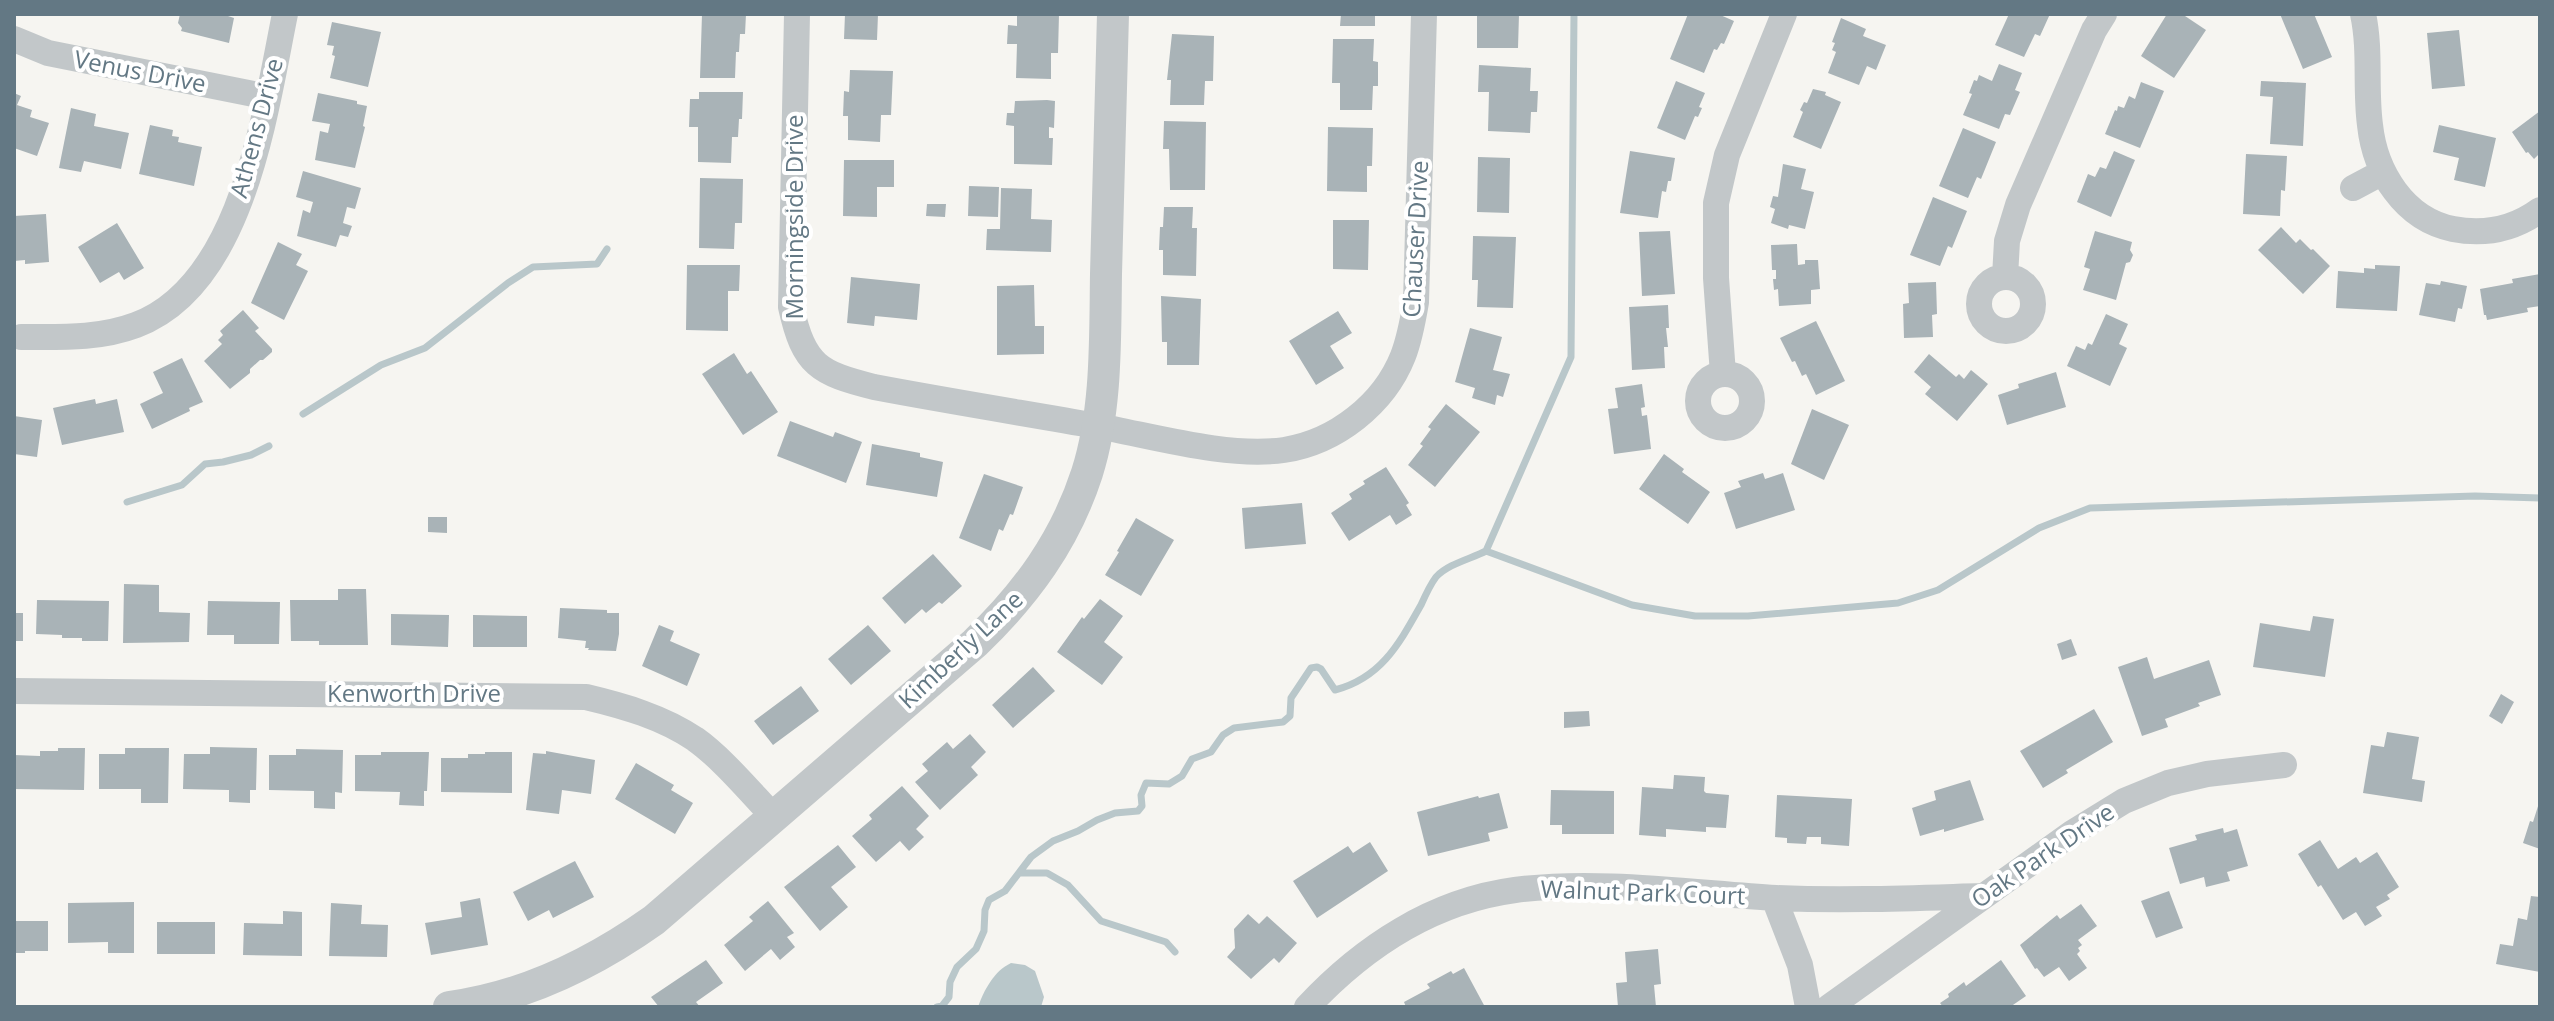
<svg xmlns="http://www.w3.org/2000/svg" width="2554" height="1021" font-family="'Open Sans',sans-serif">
<rect width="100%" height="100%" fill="#f6f5f1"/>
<path fill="#b9c7ca" d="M1011 963 1025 965 1035 971 1044 997 1041 1007H978C984 990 994 971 1011 963Z"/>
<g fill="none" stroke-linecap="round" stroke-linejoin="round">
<path stroke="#b9c7ca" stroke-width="7" d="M303 414 381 365 425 348 508 283 533 267 597 264 607 249
M127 502 182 485 205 464 223 462 251 455 269 446
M1486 551 1632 605 1695 616H1748L1898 603 1938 590 2039 528 2090 508 2475 496 2540 498
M1021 873H1047L1068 885 1101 921 1166 942 1175 952
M937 1007 942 1006 949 997 950 982 957 967 976 949 984 931 985 910 989 900 1005 891 1031 857 1053 841 1078 831 1097 820 1115 813 1138 811 1142 806 1141 795 1146 783 1169 784 1182 776 1192 759 1211 752 1223 735 1234 728 1283 722 1290 716 1291 698 1311 668 1317 667 1321 669 1335 690C1381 678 1399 644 1421 605 1425 596 1430 585 1436 577 1448 564 1470 559 1486 551L1571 357 1574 14"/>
</g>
<path fill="#a9b3b7" d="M180 14H222L234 18 229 43 181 31 182 28 178 23Z
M702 14H746L745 34H740L739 52H736L735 78H700Z
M845 14H878L877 40 844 39Z
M1017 14H1059L1058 53H1051V79L1016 78 1017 44H1007L1008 25 1017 26Z
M1341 14H1375V26H1340Z
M1477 14H1519L1518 48H1477Z
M1688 14H1718L1734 21 1724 44 1721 43 1717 50 1714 49 1704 73 1670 59Z
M2009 14H2050L2040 36 2035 34 2024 57 1995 45Z
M2167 14H2182L2206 30 2174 78 2141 56Z
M2280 14H2314L2332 57 2303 69Z
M1841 18 1866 29 1863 36 1886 45 1876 70 1867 66 1859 85 1828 73 1836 52 1832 50 1835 43 1832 42Z
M332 22 381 32 368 87 330 78 335 56 332 55 334 46 327 45Z
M2459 30 2465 86 2432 89 2427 33Z
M1172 34 1214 36 1213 81H1205L1204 105H1170L1171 80H1167Z
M1333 39H1374L1373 61 1378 62V86H1373L1372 110H1340V83H1332Z
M1999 64 2022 73 2015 90 2020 92 2010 115 2005 114 1999 129 1963 115 1972 94 1969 93 1974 80 1977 81 1979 75 1992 81Z
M1479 65 1531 68 1530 91H1538L1537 112H1531L1530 133 1488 131 1489 92H1478Z
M850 70 893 71 891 115H881L880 142 848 140V116H843L844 91 849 92Z
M1676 81 1705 93 1699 107 1702 108 1698 117 1695 116 1685 140 1657 128Z
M2261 81 2306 83 2303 146 2270 144 2273 97 2260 96Z
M2141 82 2164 91 2140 148 2105 134 2115 110 2117 111 2118 106 2124 108 2129 96 2135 99Z
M1813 89 1826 92 1825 95 1841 102 1821 149 1793 137 1803 112 1800 110 1804 102 1807 103Z
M699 92H743L742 119H739L738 137H732L731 163 698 162V127H689L690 99H699Z
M14 93 21 96 17 105 32 110 30 117 49 123 37 156 14 148Z
M318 93 357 101V104L367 106 363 126 365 127 355 168 315 160 320 131 328 133 330 124 312 121Z
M1047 100 1055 101 1054 128 1049 127V138H1053L1052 165 1014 164V126L1006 125 1007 113H1014L1015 101Z
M71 108 96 114 94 126 129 133 121 169 84 161 81 172 59 168Z
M2540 111V153L2534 159 2528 152 2526 153 2512 132Z
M1164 121 1206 122 1205 190H1170L1169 149H1163Z
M150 125 173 130 172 136 179 137 178 142 202 147 194 186 139 174Z
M2439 125 2496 138 2485 187 2454 180 2459 158 2433 152Z
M1328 127 1373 128 1372 166H1367V192L1327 191Z
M1963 128 1996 142 1981 179 1977 177 1968 198 1939 186Z
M1630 151 1675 158 1671 181H1668L1666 192 1662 191 1658 218 1620 213Z
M2114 151 2135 160 2111 217 2077 202 2088 174 2095 177 2100 167 2106 169Z
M2246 154 2287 156 2285 191 2281 190 2280 216 2243 214Z
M1478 157 1510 158 1509 213 1477 212Z
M844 160H894V187H877V217L843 216Z
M1783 164 1806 169 1801 189 1814 192 1805 229 1789 225 1788 229 1771 223 1775 209 1770 207 1773 196 1778 197Z
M303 171 361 188 355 209 347 207 343 223 352 226 348 237 340 235 336 247 297 236 303 210 310 213 313 202 296 197Z
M700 178 743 179 742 223H735L734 249 699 248Z
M969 186 999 187 998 217 968 216Z
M1001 188 1032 189 1031 219 1052 220 1051 252 986 250 987 229H1000Z
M1933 197 1967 211 1952 248 1948 246 1940 266 1910 255Z
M927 204H946L945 217 926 216Z
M1164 207H1193L1192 228H1197L1196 276 1163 275V250H1159L1160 227H1163Z
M46 214 49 262 25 264V260L14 261V216Z
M1333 220H1369L1368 270 1333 269Z
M117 223 144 268 124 280 119 272 100 283 78 247Z
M2281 227 2296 243 2300 239 2311 250 2313 249 2330 266 2303 294 2258 250Z
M1670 231 1675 294 1642 296 1639 232Z
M2095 231 2132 242 2130 250 2133 255 2130 262 2126 263 2116 300 2083 290 2090 269 2084 267Z
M1473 236 1516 237 1513 308 1477 307 1478 280H1472Z
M278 242 302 254 296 265 308 271 284 320 251 303Z
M1797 244 1798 265 1805 264V260H1818L1820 289 1811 290V304L1779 306 1778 289 1774 290 1773 279H1776V270H1772L1771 245Z
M687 265H740L739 291H728V331L686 330Z
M2375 265 2400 266 2397 311 2336 308 2338 271 2364 273V268L2375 269Z
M2540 274V306L2527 308 2528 312 2487 320 2486 315H2484L2480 289 2513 283 2512 279Z
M851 277 920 284 917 320 875 316 874 326 847 323Z
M2441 281 2467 286 2462 309 2458 308 2455 322 2419 315 2426 283 2440 285Z
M1936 282 1937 314 1932 315 1933 337 1904 338 1903 304 1909 303 1908 283Z
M1034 285 1035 326H1044V354L997 355V286Z
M1161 296 1201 299 1199 365H1167V342H1162Z
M1668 305 1669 328H1666L1668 347H1664L1665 368 1632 370 1629 307Z
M243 310 259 328 255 331 272 349V352L263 360H260L250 369V373L230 389 204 361 222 344 218 340 223 335 220 331Z
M1338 311 1352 333 1330 346 1344 368 1316 385 1289 341Z
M2106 314 2128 324 2119 344 2127 348 2110 386 2067 366 2076 346 2085 350 2088 343 2092 345Z
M1816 321 1845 381 1816 395 1806 374 1802 376 1795 361 1792 362 1780 338Z
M1470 328 1502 337 1493 370 1510 374 1503 397 1497 395 1495 405 1472 398 1475 388 1455 382Z
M734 353 747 374 751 371 778 412 743 435 702 374Z
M1929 354 1956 377 1959 374 1964 379 1971 370 1988 384 1957 421 1925 394 1931 387 1914 372Z
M182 358 203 402 189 408 190 411 152 429 140 404 163 393 153 372Z
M2056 372 2066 407 2007 425 1998 395 2019 388 2018 384Z
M1642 384 1645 407 1641 408 1642 416 1647 415 1651 449 1614 454 1608 409 1618 408 1615 388Z
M95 399 96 404 117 399 124 432 62 445 53 408Z
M1446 404 1480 432 1435 487 1408 465 1423 446 1420 444 1431 429 1428 427Z
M1812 409 1849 425 1824 480 1791 464Z
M14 416 42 420 37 457 14 454Z
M790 421 833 437 835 432 862 442 846 483 777 456Z
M872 444 920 453V457L943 462 937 497 866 485Z
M1664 454 1684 469 1682 472 1710 492 1688 524 1639 489Z
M1386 467 1409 503 1406 505 1412 515 1396 525 1390 515 1349 541 1331 513 1352 499 1349 494 1365 484 1363 481Z
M1763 473 1765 479 1783 473 1795 510 1736 529 1724 493 1741 487 1738 481Z
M984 474 1023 487 1013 515 1010 514 1003 531 999 529 991 551 959 538Z
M1302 503 1306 544 1245 549 1242 508Z
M428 517H447V533L428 532Z
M1136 518 1174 540 1141 596 1105 575 1119 552 1117 551Z
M933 554 962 586 942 604 939 602 926 613 922 609 905 624 882 598Z
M124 584 159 585V612L190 613 189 642 123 643Z
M338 589H366L368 645H319V641H291L290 600H338Z
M1100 599 1123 616 1104 642 1123 657 1102 685 1057 652 1082 617 1084 619Z
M37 600 109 601 108 641H82V638H62V635L36 634Z
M208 601 280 602 279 644H234V635H207Z
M560 608 607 610V613H619V634L616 651 588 650 589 648H585L586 641 558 638Z
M14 613H23V641H14Z
M391 614 449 615 448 647 391 645Z
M473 615 527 616V647H473Z
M2313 616 2334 619 2325 677 2253 667 2260 623 2310 631Z
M659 625 674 631 670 641 700 654 687 686 642 666Z
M868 625 891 651 851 685 828 659Z
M2071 639 2077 655 2062 660 2057 644Z
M2147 657 2154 679 2209 660 2221 695 2198 703 2200 706 2165 719 2168 727 2142 736 2118 667Z
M1033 667 1055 691 1013 728 992 705Z
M801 686 819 711 773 745 754 721Z
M2501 694 2514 702 2502 724 2489 716Z
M2094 709 2113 742 2066 770 2068 773 2043 788 2020 751Z
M1589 711 1590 726 1564 728V712Z
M2387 732 2419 737 2412 779 2425 781 2422 802 2363 793 2371 745 2384 747Z
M970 734 986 752 971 767 978 775 940 810 915 782 928 771 922 764 947 742 953 749Z
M210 747 257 748 256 790H250V803L229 802V790L183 789 184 754H210Z
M58 748H85L84 790 14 789V755L40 756V751H58Z
M125 748H169L168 803H141V789H99V754H125Z
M296 749 343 750 342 793 335 792V809L314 808V791L269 790V755H296Z
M546 751 595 760 591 794 562 790 559 814 526 810 533 753 546 754Z
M381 752H429L427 791H424V806L399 805 400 792 355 791V755H381Z
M485 752H512V793L441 792V758H468V754H485Z
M636 763 674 785 671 790 693 803 675 834 615 799Z
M1674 775 1705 777 1704 791 1706 793 1729 795 1726 828 1706 827V832L1666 829V837L1639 835 1642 787 1673 789Z
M1970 780 1984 820 1944 832V829L1920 836 1912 808 1936 800 1934 791Z
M902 786 929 816 916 829 924 837 909 851 900 841 876 862 852 836 872 819 869 815Z
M1551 790 1614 791V834H1562V825H1550Z
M1499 793 1508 828 1488 833 1490 841 1428 856 1417 812 1478 796 1479 798Z
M1777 795 1852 799 1849 846 1821 844V837H1807L1806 844 1787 843V838L1775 837Z
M2539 803H2540V849L2523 843 2530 821 2533 822Z
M2223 828 2224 833 2237 829 2248 866 2227 872 2230 881 2206 887 2204 877 2180 884 2169 848 2197 840 2195 835Z
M2320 840 2338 869 2356 857 2360 863 2377 852 2399 887 2387 895 2390 899 2376 907 2382 916 2365 926 2356 912 2343 920 2321 885 2318 887 2298 854Z
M1370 842 1388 871 1317 918 1293 881 1348 846 1353 853Z
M838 845 856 867 831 887 848 907 820 931 784 887Z
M575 861 594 897 553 918 549 910 528 921 513 892Z
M2169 891 2183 928 2156 938 2141 901Z
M2531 896 2540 897V972L2496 964 2500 944 2513 946 2518 918 2527 920Z
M480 898 488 945 431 955 425 923 462 917 460 902Z
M768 901 794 933 787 937 795 947 780 960 771 949 745 971 724 945 753 921 749 917Z
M134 902V953H108V942L68 943V903Z
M331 903 362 905 361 924 388 925 387 957 329 956Z
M2081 904 2097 926 2078 940 2082 945 2078 948 2080 951 2077 954 2087 968 2069 981 2059 967 2044 977 2037 968 2035 969 2020 945 2057 915 2060 919Z
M283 911 302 912V956L243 955 244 923 283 924Z
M1248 914 1259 924 1267 916 1297 943 1279 963 1274 958 1251 979 1227 957 1235 948 1234 929Z
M14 921H48V951H25V953H14Z
M157 922H215V954H157Z
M1658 949 1661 984 1654 985 1656 1007H1618L1616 983 1627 982 1625 952Z
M706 960 723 983 696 1002 700 1007H659L651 997Z
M2001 960 2026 996 2010 1007H1943L1940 1003 1949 997 1948 994 1964 982 1966 986Z
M1464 968 1485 1007H1406L1404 1002 1430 988 1427 984 1451 971 1453 974Z"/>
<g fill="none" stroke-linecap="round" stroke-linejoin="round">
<path stroke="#c2c7c9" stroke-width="26" d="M797 14 791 307C804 366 819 373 874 387 948 401 1023 413 1097 426 1153 436 1227 458 1284 450 1336 442 1384 404 1403 356 1410 338 1413 320 1416 302L1424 14
M2363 14C2371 51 2365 88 2370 125 2375 172 2404 219 2453 229 2484 235 2514 229 2540 210
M14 39 48 53 268 97
M2353 188 2383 172
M2005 277 2007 241 2018 205 2094 30 2104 14
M1979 304a27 27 0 1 1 54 0a27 27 0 1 1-54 0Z
M21 337C60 337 99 339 136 325 243 285 265 112 285 14
M1723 374 1716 278V203L1727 155 1784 14
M1698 401a27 27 0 1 1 54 0a27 27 0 1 1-54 0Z
M14 691 586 697C624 706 662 717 695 739 722 758 751 793 774 817
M1774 898 1800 965 1808 1007
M1307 1007C1363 947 1433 901 1515 890 1596 879 1694 893 1776 898 1845 901 1914 898 1983 896
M1829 1007 2072 833 2124 801 2168 783 2207 774 2284 765"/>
<path stroke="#c2c7c9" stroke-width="32" d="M449 1007C525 997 592 964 654 920L975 643C1026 594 1065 541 1087 473 1107 410 1105 340 1106 274 1109 188 1111 101 1113 14"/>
</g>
<g text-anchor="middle" stroke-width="8" stroke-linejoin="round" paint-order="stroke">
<g font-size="24" fill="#637884" stroke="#fff">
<text transform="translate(140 72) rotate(11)" y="8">Venus Drive</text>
<text transform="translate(257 128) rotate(-75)" y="8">Athens Drive</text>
<text transform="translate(795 217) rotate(-90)" y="8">Morningside Drive</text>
<text transform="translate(1416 239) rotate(-87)" y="8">Chauser Drive</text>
<text transform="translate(961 650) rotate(-43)" y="8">Kimberly Lane</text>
<text x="414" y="702">Kenworth Drive</text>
<text transform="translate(2043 856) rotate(-34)" y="8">Oak Park Drive</text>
<text transform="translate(1643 893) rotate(2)" y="8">Walnut Park Court</text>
</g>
</g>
<rect width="2554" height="1021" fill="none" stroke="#637884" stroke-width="32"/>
</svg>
